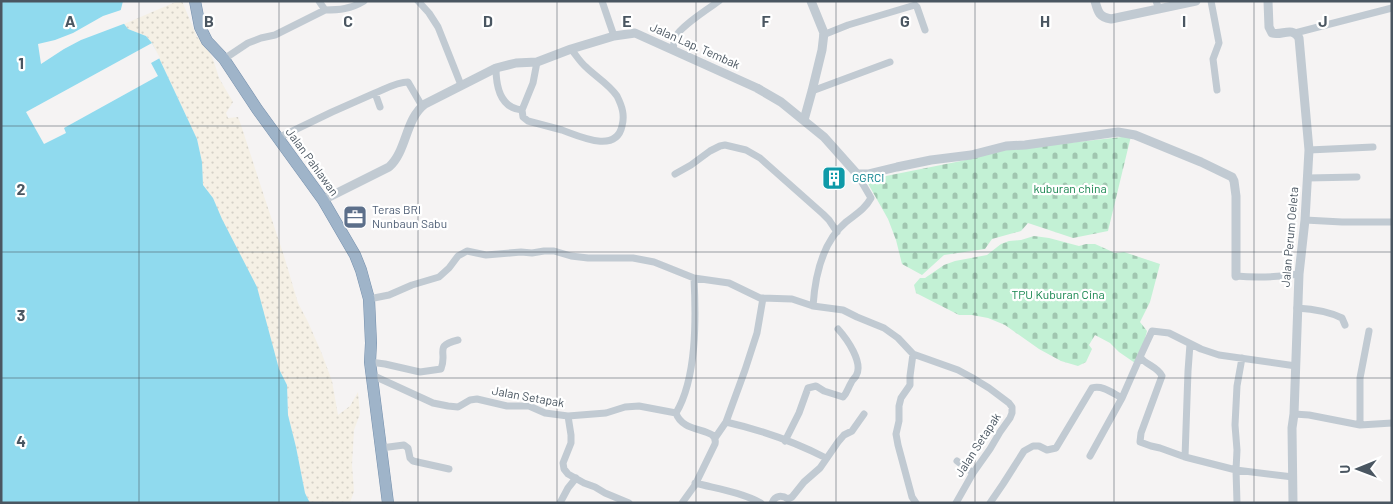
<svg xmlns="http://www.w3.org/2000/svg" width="1393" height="504" font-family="Barlow,sans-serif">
<defs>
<pattern id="sand-dots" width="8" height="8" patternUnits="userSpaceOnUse" patternTransform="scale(1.25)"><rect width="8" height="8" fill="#f5f0e5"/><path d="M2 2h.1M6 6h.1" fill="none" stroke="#d4d0c7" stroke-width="1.8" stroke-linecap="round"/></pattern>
<pattern id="cemetery-stones" width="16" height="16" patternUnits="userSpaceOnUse" patternTransform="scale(1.25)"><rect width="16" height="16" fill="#c3f1d5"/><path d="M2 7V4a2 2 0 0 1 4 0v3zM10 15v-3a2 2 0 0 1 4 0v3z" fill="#a0c6b0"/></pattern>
</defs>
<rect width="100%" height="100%" fill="#f5f3f3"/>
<path fill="url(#sand-dots)" d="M178 1H182L197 37 206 44 214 62 219 78 233 102 226 113 228 118 238 117 241 125 264 196 284 256 298 303 308 322 322 354 332 381 338 415 350 406 358 392 360 414 354 430 352 465 354 491 350 503H310L305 493 296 447 288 415 287 385 279 369 213 198 203 185 202 162 197 139 152 43 146 36 128 29 124 24Z"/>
<path fill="url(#cemetery-stones)" d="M1131 136 1108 231 1073 238 1028 223 1021 231 992 239 985 249 944 255 922 275 902 264 896 240 888 219 866 180 961 161 1004 150Z
M1034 236 1049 238 1079 246 1086 244H1095L1115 253 1124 252 1160 264 1150 302 1140 322 1147 331 1143 346 1135 363 1119 352 1110 343 1095 335 1089 345 1092 349 1086 362 1078 366 1061 361 1039 349 1005 325 988 318 972 315H959L916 293 914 285 920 278H925L944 265 955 261 987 255 1001 244 1009 241 1021 240Z"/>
<path fill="#90daee" d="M1 1H123L119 17 128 29 146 36 152 43 197 139 202 162 203 185 213 198 222 219 257 287 279 369 287 385 288 415 296 447 305 493 310 503H1Z"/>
<path fill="#f5f3f3" d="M124 9 122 17 126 23 81 40 64 49 41 64 38 44 55 40 73 33 103 16Z
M152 43 160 58 151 63 158 76 64 128 66 133 44 144 26 112Z"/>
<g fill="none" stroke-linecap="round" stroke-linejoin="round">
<g stroke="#7690ad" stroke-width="12">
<path id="trunk" d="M195 1 200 27 207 41 224 59 257 109 323 200 355 255 361 270 369 299 371 343 370 362 388 503"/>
</g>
<path stroke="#c1cad2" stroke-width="7" d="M319 1 325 10C339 10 351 9 364 1
M418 1 429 13 438 27 461 85
M602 1 614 36
M1156 1 1159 9
M1211 1 1219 43 1213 59 1217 90
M1295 33 1392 8
M823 35 848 25 915 5 917 7 925 30
M673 50C674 47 673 42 675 38 678 28 709 8 719 1
M224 59 248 43 261 38 275 35 325 10
M537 62 533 83 522 110 523 117 528 121C539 124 551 127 562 130 579 136 616 154 622 126 625 115 622 106 617 96 609 84 596 77 586 67 580 62 576 55 571 49
M496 68C496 87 500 108 522 110
M812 91 890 62
M375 93C385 89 397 82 408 82L422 106
M278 138 332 112 375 93 380 107
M1309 150 1373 147
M675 174 691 165 710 151 720 146 725 145 746 150 760 158 823 214 829 220 837 232
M1307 178 1357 177
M1305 220 1342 222H1392
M1236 276C1257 278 1278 277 1299 274
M369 299 389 295 412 285 439 277 449 268 458 256 467 251 486 255 521 252 532 253 544 251H554L571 256 588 258H633L654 262 694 278 729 283 760 298 792 299 813 306 843 310 857 317 884 328 898 338 913 354 958 370 971 377 989 388 1009 403 1012 407V413L1010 418 1000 432 990 449 973 473 956 503
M813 306C815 276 822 242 846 222 856 214 865 209 871 198L857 174
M1297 308C1313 309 1328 311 1342 318L1345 325
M913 354 910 376V385L901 398 899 406V421L896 434 898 445 912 497 916 503
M370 362 385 364 420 372 441 369C448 352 433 346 458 340
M372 375 433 403 448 406 458 407 470 400 477 399 507 406H529L545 413 568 416 606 413 625 407 639 406 676 413C683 435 719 426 715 444L695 485 682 503
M676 413C697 378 696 318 694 278
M1294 414 1309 415 1360 425V378L1369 331
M568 416 571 435V443L563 463 564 469 568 474 584 483 595 487 605 493 629 503
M726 422C761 430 795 442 826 458
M1360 425 1392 423
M715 438 726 422 745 370 757 333 763 298
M785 441 799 413 808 388 816 386 824 391 843 397C847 393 848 388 851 383 852 380 854 379 856 376 864 363 847 339 838 329
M381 448 404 445 408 448 410 458 413 461 449 469
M1090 456 1122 398 1140 357
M1185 457 1188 371 1190 344
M957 461 973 473
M1293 477 1236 470 1185 457 1160 448 1151 446 1140 442 1141 433 1162 376C1158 367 1146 365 1140 357L1152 331 1169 333 1201 349 1219 355 1296 366
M695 483C718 489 740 492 761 503
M560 503 568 488 576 478
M772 503C775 495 782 495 788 499L792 497 804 482 820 468 838 442 844 435 852 431 864 414
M990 503 1003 484 1024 451 1033 446H1039L1047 450 1056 448 1092 388C1103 385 1112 393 1122 398
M1237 503 1236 470 1237 450 1235 425 1237 386 1242 358"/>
<path stroke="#c1cad2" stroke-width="9" d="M1095 1C1098 12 1099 17 1111 19L1196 1
M1268 1 1269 27 1272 33C1282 36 1292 26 1299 38L1309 150 1305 220 1299 274 1294 414 1292 428 1293 503
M804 120 812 91 822 50 824 33 811 1
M323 200 389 167C407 151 405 119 425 104L496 68 516 63 537 62 571 49 614 36 635 33 757 88 781 102 824 137 857 174H868L897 167 931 160 971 155 1006 146 1025 145 1118 132 1135 135 1201 162 1232 177 1234 181 1236 196V276"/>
<use href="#trunk" stroke="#9fb4c9" stroke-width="11"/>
</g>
<path fill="none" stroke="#4a5661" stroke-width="1" stroke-opacity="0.55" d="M139 1V503M279 1V503M418 1V503M557 1V503M696 1V503M836 1V503M975 1V503M1114 1V503M1254 1V503M1 126H1392M1 252H1392M1 378H1392"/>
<defs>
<g id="building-square" transform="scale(1.25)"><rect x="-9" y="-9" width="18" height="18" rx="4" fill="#0f9aa8" stroke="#fff"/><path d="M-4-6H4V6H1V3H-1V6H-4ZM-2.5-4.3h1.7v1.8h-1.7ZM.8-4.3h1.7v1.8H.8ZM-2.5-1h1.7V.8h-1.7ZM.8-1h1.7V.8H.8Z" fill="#fff"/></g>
<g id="office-square" transform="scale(1.25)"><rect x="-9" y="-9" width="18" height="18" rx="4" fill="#5c6f8a" stroke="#fff"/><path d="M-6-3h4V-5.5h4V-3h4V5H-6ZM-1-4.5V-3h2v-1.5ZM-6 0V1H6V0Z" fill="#fff"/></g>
</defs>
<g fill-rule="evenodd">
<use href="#building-square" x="834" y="178"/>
<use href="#office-square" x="355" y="217"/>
</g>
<g text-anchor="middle" stroke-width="4.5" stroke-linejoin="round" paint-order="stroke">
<g font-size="12" fill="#4a5661" stroke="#fff">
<text transform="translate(695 46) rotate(24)" y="4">Jalan Lap. Tembak</text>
<text transform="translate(312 162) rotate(54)" y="4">Jalan Pahlawan</text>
<text transform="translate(1290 237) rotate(-85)" y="4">Jalan Perum Oeleta</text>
<text transform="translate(528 397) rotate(10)" y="4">Jalan Setapak</text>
<text transform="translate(978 445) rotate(-57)" y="4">Jalan Setapak</text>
</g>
<g font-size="12" fill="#0d838f" stroke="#fff" text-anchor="start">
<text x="852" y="182">GGRCI</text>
</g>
<g font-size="12" fill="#17864f" stroke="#fff">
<text x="1070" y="193">kuburan china</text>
<text x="1058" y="299">TPU Kuburan Cina</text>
</g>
<g font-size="12" fill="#4e5e75" stroke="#fff" text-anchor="start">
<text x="372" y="214">Teras BRI<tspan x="372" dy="14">Nunbaun Sabu</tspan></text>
</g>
</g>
<g font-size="16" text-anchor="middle" font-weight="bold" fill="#4a5661" stroke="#fff" stroke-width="4.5" stroke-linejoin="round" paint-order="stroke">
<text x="70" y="27">A</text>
<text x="209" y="27">B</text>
<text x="348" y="27">C</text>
<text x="488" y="27">D</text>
<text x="627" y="27">E</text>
<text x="766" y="27">F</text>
<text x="905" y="27">G</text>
<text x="1045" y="27">H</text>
<text x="1184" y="27">I</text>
<text x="1323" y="27">J</text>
<text x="21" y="69">1</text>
<text x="21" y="195">2</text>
<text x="21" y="321">3</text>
<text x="21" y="447">4</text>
</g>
<rect width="1393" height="504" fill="none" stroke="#4a5661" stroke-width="5"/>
<g transform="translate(1358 469) rotate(269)" stroke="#ffffff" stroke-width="4" paint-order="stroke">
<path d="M0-4L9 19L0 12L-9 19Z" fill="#4a5661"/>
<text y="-8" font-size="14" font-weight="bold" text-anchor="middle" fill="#4a5661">U</text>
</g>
</svg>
